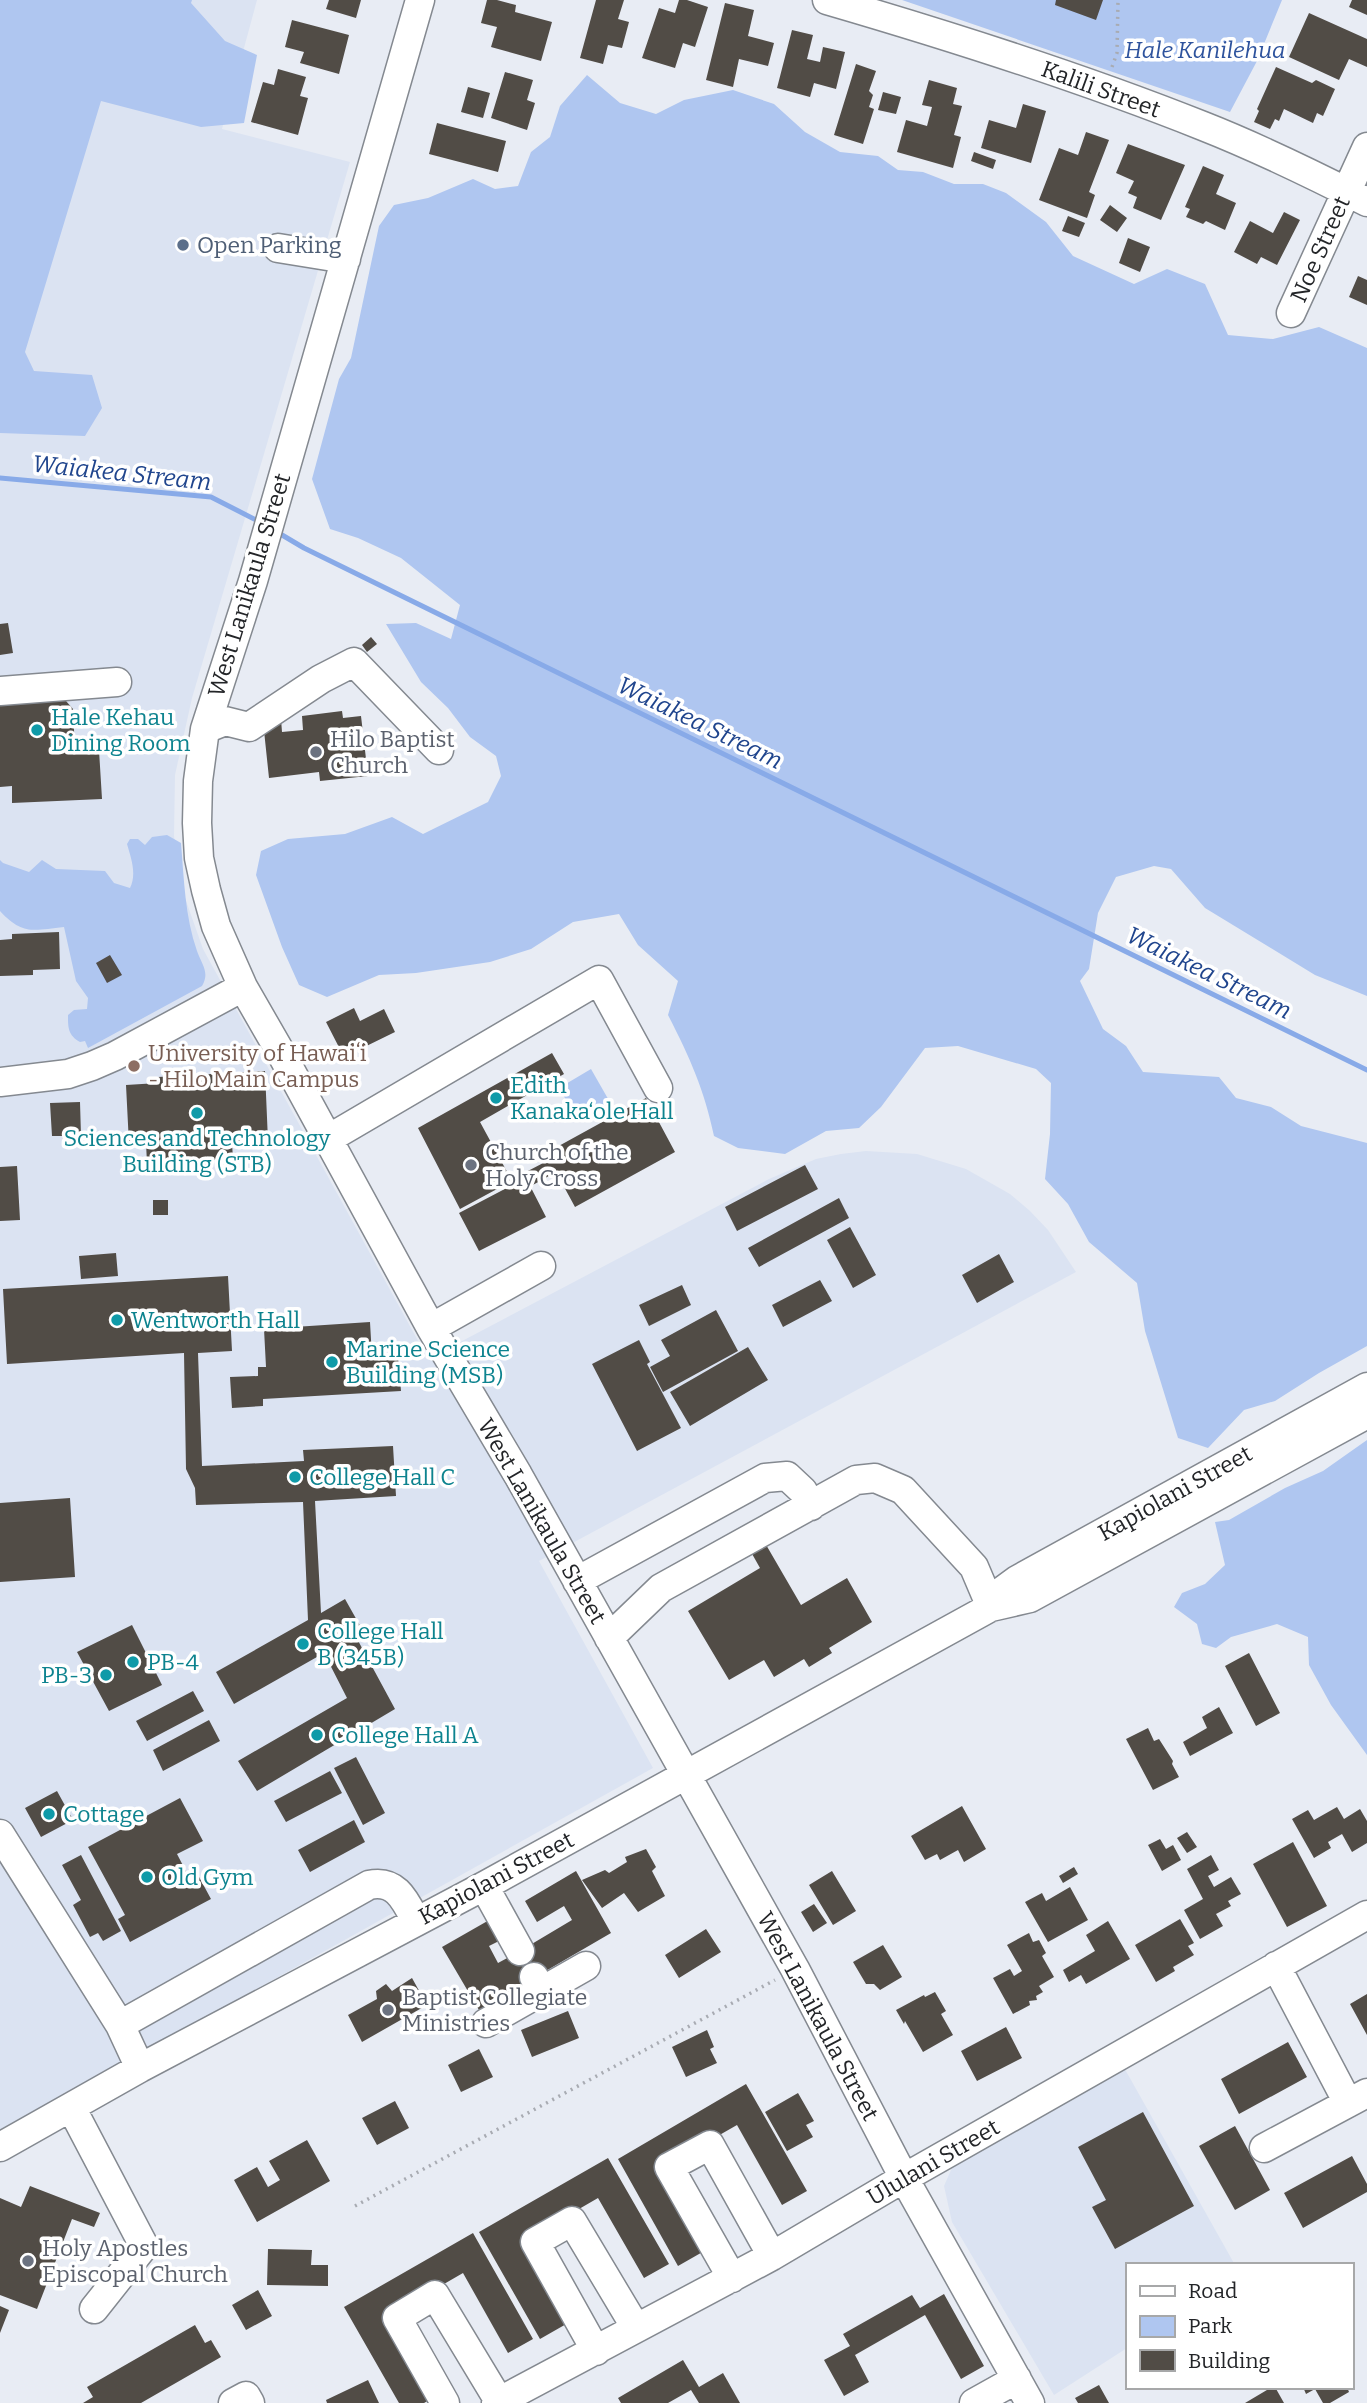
<svg xmlns="http://www.w3.org/2000/svg" width="1367" height="2403" font-family="Bitter,serif">
<rect width="100%" height="100%" fill="#e8ecf4"/>
<path fill="#dbe3f2" d="M0 0H257L222 129 350 162 192 698 175 775 174 836 184 895 203 949 428 1359 769 1179 816 1159 841 1154 866 1151 917 1154 966 1169 1010 1194 1030 1211 1048 1230 1076 1272 539 1561 653 1768 0 2132Z
M1122 2064 1235 2265H1127V2348L1054 2395 952 2222 944 2186 955 2161Z"/>
<path fill="#afc6f0" d="M0 0H192L191 3 225 41 257 55 244 123 201 127 101 101 25 352 34 371 92 375 102 408 85 436 0 433Z
M902 0H1282L1257 61 1230 112Z
M587 75 620 103 656 114 684 100 733 90 774 104 805 132 840 152 878 156 898 170 923 172 954 184H983L1006 193 1046 222 1073 256 1134 284 1167 269 1205 284 1228 335 1273 339 1319 327 1367 348V996L1315 975 1205 908 1171 869 1154 866 1116 877 1098 913 1089 969 1080 981 1103 1029 1126 1046 1143 1072 1219 1077 1236 1098 1271 1107 1301 1126 1367 1143V1346L1319 1373 1275 1401 1244 1410 1208 1448 1178 1438 1145 1331 1137 1283 1089 1242 1068 1204 1045 1179 1050 1134 1051 1083 1036 1069 958 1046 925 1048 881 1107 859 1128 826 1131 785 1154 738 1148 714 1136C704 1089 690 1058 668 1015L678 981 638 945 619 914 573 922 531 949 490 962 416 973 379 975 327 997 299 985 282 947 256 875 261 851 288 839 345 834 392 817 423 834 488 802 501 776 496 756 470 737 448 708 421 682 386 624 416 623 451 639 460 605 401 558 358 538 330 529 312 479 339 379 351 358 379 226 394 205 428 198 473 179 495 189 518 186 531 152 550 137 560 106Z
M167 835 181 843C184 879 185 917 197 951 202 965 210 972 202 986L88 1048 85 1041 80 1042C68 1035 68 1028 68 1015L74 1010 87 1009 88 998 76 981 64 927C34 930 23 936 0 911V860L3 863 29 872 42 860 56 869 105 871 114 883 130 888C137 874 131 858 127 844L130 839H138L145 845 152 837Z
M591 1069 611 1104 579 1122 559 1088Z
M1367 1440V1755L1331 1705 1309 1665 1308 1637 1277 1624 1231 1637 1216 1648 1202 1644 1197 1624 1174 1607 1182 1593 1205 1584 1225 1565 1215 1522 1229 1520 1285 1488 1323 1471Z"/>
<g fill="none" stroke-linecap="round" stroke-linejoin="round">
<path stroke="#88aae8" stroke-width="5" d="M0 478 211 497 262 523
M277 532 304 548 1367 1070"/>
</g>
<path fill="#514c46" d="M329 0H361L356 18 326 9Z
M487 0H497L516 5 515 12 552 22 541 61 491 47 497 27 481 23Z
M596 0H624L618 19 629 22 622 48 608 45 603 64 580 58Z
M679 0H687L708 7 695 47 683 43 675 68 642 58 659 8 675 13Z
M1056 0H1103L1096 20 1055 5Z
M1352 0H1367V15L1349 7Z
M725 3 754 10 748 36 774 43 768 66 739 59 733 87 706 80Z
M1309 13 1367 39V67L1349 59 1339 80 1289 57Z
M292 20 349 35 339 74 300 63 304 52 285 47Z
M792 30 813 35 807 59 820 62 823 47 845 52 836 89 814 83 810 97 777 88Z
M856 64 876 71 869 91 873 95 869 107 874 109 863 144 834 135Z
M1276 67 1312 83 1316 80 1335 89 1323 116 1317 113 1313 123 1284 109 1279 121 1275 119 1270 129 1254 122 1259 111 1257 109Z
M278 69 306 77 300 96 308 98 298 135 251 122 263 82 274 85Z
M505 72 533 80 527 100 535 103 527 130 491 118Z
M929 80 957 88 953 104 962 106 954 135 961 137 953 168 897 152 906 120 927 126 932 107 922 105Z
M468 87 490 93 483 118 461 112Z
M883 92 901 97 896 114 878 110Z
M1023 104 1046 111 1031 163 981 148 989 120 1016 128Z
M437 123 506 141 498 172 429 154Z
M1086 132 1109 140 1089 192 1095 195 1087 218 1039 200 1059 148 1078 155Z
M1128 144 1185 165 1161 220 1133 208 1137 197 1128 193 1134 181 1116 173Z
M974 152 996 160 993 169 971 161Z
M1203 166 1224 175 1216 194 1236 203 1225 230 1206 221 1203 224 1186 217 1190 209 1185 207Z
M1110 205 1127 218 1117 232 1100 220Z
M1284 212 1300 220 1277 265 1261 257 1257 264 1234 252 1250 221 1273 233Z
M1068 216 1085 223 1079 237 1062 231Z
M1128 238 1150 247 1140 272 1119 263Z
M1358 276 1367 280V305L1349 297Z
M8 623 13 653 0 655V624Z
M371 637 377 644 367 652 362 645Z
M59 693 73 709 75 751 99 750 102 799 12 803V786L0 787V696Z
M342 711 343 718 361 716 368 776 320 781 319 772 269 778 263 721 281 719 282 732 303 730 302 716Z
M59 932 60 969 33 970V975L0 976V940L12 939V934Z
M110 955 122 975 107 983 96 963Z
M354 1008 360 1021 384 1009 395 1032 344 1057 326 1022Z
M552 1053 564 1074 480 1122 512 1181 460 1209 418 1128Z
M265 1071 268 1141 232 1143 233 1159 147 1163 146 1143 129 1144 126 1085 158 1083V1077Z
M646 1098 675 1152 575 1207 556 1172 531 1186 524 1173 549 1160 546 1153Z
M80 1102 81 1136H52L50 1103Z
M805 1165 818 1189 737 1231 725 1207Z
M17 1166 20 1220 0 1221V1167Z
M526 1178 546 1217 479 1251 459 1213Z
M839 1198 849 1218 759 1267 748 1248Z
M153 1200H168V1215H153Z
M850 1227 876 1275 853 1288 827 1240Z
M116 1253 118 1276 81 1279 79 1256Z
M999 1254 1014 1282 977 1303 962 1275Z
M228 1276 232 1351 198 1353 202 1466 304 1461 303 1450 393 1446 396 1496 315 1501 321 1613 345 1599 363 1631 355 1635 395 1709 257 1791 238 1761 347 1698 324 1653 234 1704 216 1672 308 1620 303 1502 196 1505 195 1488 186 1469 184 1353 7 1364 3 1289Z
M820 1280 832 1301 783 1327 772 1305Z
M682 1285 691 1305 649 1326 639 1305Z
M716 1310 738 1351 663 1392 650 1367 670 1356 661 1340Z
M370 1322 372 1357 398 1356 401 1391 263 1399V1406L232 1408 230 1377 258 1376V1367H266L264 1329Z
M639 1340 650 1362 647 1364 681 1428 637 1451 592 1364Z
M748 1347 768 1380 690 1426 670 1392Z
M70 1498 75 1577 0 1582V1503Z
M765 1543 801 1605 847 1578 872 1622 829 1648 832 1653 809 1667 804 1659 774 1677 764 1660 729 1680 688 1611 760 1568 751 1552Z
M132 1625 162 1685 109 1711 77 1652Z
M1249 1653 1280 1713 1256 1726 1225 1666Z
M193 1691 204 1711 147 1741 136 1721Z
M1219 1707 1233 1733 1190 1756 1183 1742 1207 1728 1202 1717Z
M209 1720 220 1741 163 1771 153 1750Z
M1148 1728 1154 1741 1159 1739 1173 1761 1172 1764 1179 1777 1153 1790 1126 1739Z
M356 1757 385 1813 363 1825 334 1768Z
M330 1771 342 1793 286 1822 274 1801Z
M57 1791 73 1820 41 1837 25 1808Z
M180 1798 203 1841 177 1854 190 1879 198 1875 211 1899 130 1942 118 1919 125 1915 88 1847Z
M962 1806 986 1849 964 1862 958 1850 940 1860 937 1854 925 1860 911 1836Z
M1337 1807 1344 1819 1360 1809 1367 1821V1843L1352 1852 1342 1834 1328 1842 1331 1848 1314 1858 1292 1819 1308 1810 1314 1820Z
M354 1820 365 1842 310 1872 298 1850Z
M1187 1832 1197 1847 1187 1853 1177 1838Z
M1160 1839 1166 1849 1173 1845 1181 1860 1162 1871 1148 1845Z
M1293 1842 1327 1906 1287 1927 1253 1864Z
M646 1849 656 1867 652 1871 665 1896 638 1912 624 1893 602 1908 582 1880 605 1870 609 1873 627 1862 625 1857Z
M81 1855 121 1931 103 1941 98 1933 90 1937 73 1905 81 1900 62 1865Z
M1211 1855 1219 1870 1208 1876 1214 1887 1231 1877 1241 1894 1228 1901 1231 1906 1216 1914 1223 1926 1200 1939 1184 1910 1203 1899 1187 1869Z
M1074 1867 1078 1874 1063 1883 1059 1876Z
M576 1871 611 1933 479 2010 442 1947 491 1919 503 1939 489 1946 498 1963 520 1951 572 1920 564 1906 537 1922 525 1901Z
M832 1871 856 1911 833 1925 809 1885Z
M1070 1887 1088 1920 1048 1942 1025 1902 1042 1893 1046 1901Z
M814 1904 827 1923 813 1932 801 1912Z
M1180 1919 1194 1943 1188 1946 1194 1955 1173 1967 1175 1971 1156 1982 1135 1945Z
M1108 1921 1130 1959 1086 1984 1081 1975 1069 1982 1063 1970 1095 1951 1086 1935Z
M706 1929 721 1952 679 1978 665 1955Z
M1029 1933 1033 1942 1039 1940 1046 1953 1042 1956 1054 1977 1039 1986 1043 1992 1036 1996 1037 2000 1029 2001 1030 2005 1013 2014 993 1978 1010 1969 1014 1976 1022 1971 1007 1945Z
M883 1945 902 1977 880 1990 874 1984H866L853 1962Z
M412 1978 427 2005 362 2042 348 2015 377 1999 376 1991 386 1984 392 1991Z
M935 1992 946 2011 941 2014 953 2035 923 2052 905 2021 904 2024 896 2010 924 1995 925 1997Z
M1367 1994V2035L1350 2004Z
M568 2011 579 2038 532 2057 521 2030Z
M1006 2027 1022 2058 977 2081 961 2051Z
M707 2030 714 2047 710 2049 717 2063 686 2077 672 2047Z
M1288 2042 1307 2077 1239 2114 1221 2079Z
M479 2049 493 2077 461 2092 448 2065Z
M746 2084 807 2191 782 2205 737 2125 660 2169 706 2250 678 2266 618 2159Z
M798 2093 814 2121 806 2125 813 2137 787 2151 765 2112Z
M395 2101 409 2128 377 2145 362 2118Z
M1143 2112 1194 2206 1115 2249 1092 2207 1106 2200 1078 2147Z
M1235 2126 1270 2190 1235 2210 1199 2146Z
M307 2140 330 2181 257 2222 234 2180 257 2167 268 2187 280 2180 269 2161Z
M1352 2156 1367 2184V2192L1303 2228 1284 2193Z
M608 2158 669 2264 644 2278 598 2198 522 2242 568 2323 540 2339 479 2232Z
M30 2186 100 2213 94 2227 72 2219 37 2309 0 2295V2198L21 2207Z
M473 2233 533 2339 508 2353 463 2273 387 2317 433 2398 424 2403H399L344 2307Z
M268 2249 312 2250 311 2265H328V2286L267 2285Z
M258 2290 272 2316 246 2330 232 2305Z
M944 2294 984 2366 961 2379 925 2315 855 2355 869 2382 844 2396 824 2360 850 2346 843 2334 912 2295 920 2308Z
M0 2306 9 2310 0 2333Z
M195 2325 205 2343 211 2340 221 2357 141 2403H83L93 2397 87 2387Z
M683 2360 699 2387 723 2373 740 2403H699L691 2390 668 2403H621L618 2398Z
M368 2380 379 2403H327L326 2400Z
M1099 2385 1109 2403H1078L1075 2398Z
M1272 2387H1275L1284 2403H1245Z
M1303 2387H1347L1349 2392 1330 2403H1323L1315 2389 1306 2394Z"/>
<g fill="none" stroke-linecap="round" stroke-linejoin="round">
<g stroke="#848990" stroke-width="31">
<path id="minor" d="M420 0 253 581 205 729 198 781 197 823 199 858 206 890 216 926 243 987 281 1053 431 1328 518 1475 795 1969 904 2178 1030 2403
M827 0C954 37 1080 77 1203 126 1259 148 1314 175 1367 202
M278 248 346 259
M1291 313 1367 147
M0 691 117 682
M205 729 225 721 249 727 321 679 354 662 439 750
M0 1082 68 1074 92 1066 115 1056 243 987
M328 1139 599 980 658 1088
M431 1328 541 1266
M577 1581 765 1478 787 1476 803 1491 811 1506
M991 1607 1002 1591 1017 1580 1367 1387
M609 1638 661 1588 856 1480 875 1478 903 1490 974 1567 991 1607
M0 1834 120 2025 140 2068
M484 1886 520 1951
M1276 1966 1348 2103
M534 1977 542 1991 586 1966
M486 2023 542 1991
M120 2025 369 1885C396 1879 405 1900 416 1921
M71 2107 144 2246 94 2309
M0 2147 140 2068 484 1886 991 1607 1030 1598 1367 1414
M1264 2148 1367 2093
M732 2278 669 2167 710 2145 772 2256
M596 2351 535 2242 572 2221 636 2328
M233 2403 246 2396 250 2403
M445 2403 397 2318 435 2295 499 2401
M496 2403 772 2256 904 2178 1367 1915
M974 2403 1017 2379"/>
</g>
<path stroke="#a8abb2" stroke-width="3.5" stroke-dasharray="2 5" stroke-linecap="butt" d="M1112 67 1117 53 1118 0
M355 2206 775 1980"/>
<use href="#minor" stroke="#fff" stroke-width="28"/>
</g>
<circle fill="#5c6f8a" stroke="#fff" stroke-width="2.5" cx="183" cy="245" r="7"/>
<g fill="#0f9aa8" stroke="#fff" stroke-width="2.5">
<circle cx="37" cy="730" r="7"/>
<circle cx="496" cy="1098" r="7"/>
<circle cx="197" cy="1113" r="7"/>
<circle cx="117" cy="1320" r="7"/>
<circle cx="332" cy="1362" r="7"/>
<circle cx="295" cy="1477" r="7"/>
<circle cx="303" cy="1644" r="7"/>
<circle cx="133" cy="1662" r="7"/>
<circle cx="106" cy="1675" r="7"/>
<circle cx="317" cy="1735" r="7"/>
<circle cx="49" cy="1814" r="7"/>
<circle cx="147" cy="1877" r="7"/>
</g>
<g fill="#6b7280" stroke="#fff" stroke-width="2.5">
<circle cx="316" cy="752" r="7"/>
<circle cx="471" cy="1165" r="7"/>
<circle cx="388" cy="2010" r="7"/>
<circle cx="28" cy="2261" r="7"/>
</g>
<circle fill="#8d6e63" stroke="#fff" stroke-width="2.5" cx="134" cy="1066" r="7"/>
<g text-anchor="middle" stroke-width="7" stroke-linejoin="round" paint-order="stroke">
<g font-size="23" font-style="italic" fill="#2e539d" stroke="#fff">
<text x="1205" y="58">Hale Kanilehua</text>
</g>
<g font-size="23" fill="#232528" stroke="#fff">
<text transform="translate(1101 89) rotate(20)" y="8">Kalili Street</text>
<text transform="translate(1320 249) rotate(-66)" y="8">Noe Street</text>
<text transform="translate(249 585) rotate(-73)" y="8">West Lanikaula Street</text>
<text transform="translate(1175 1493) rotate(-29)" y="8">Kapiolani Street</text>
<text transform="translate(542 1521) rotate(60)" y="8">West Lanikaula Street</text>
<text transform="translate(496 1878) rotate(-28)" y="8">Kapiolani Street</text>
<text transform="translate(818 2016) rotate(62)" y="8">West Lanikaula Street</text>
<text transform="translate(933 2162) rotate(-30)" y="8">Ululani Street</text>
</g>
<g font-size="23" fill="#4e5e75" stroke="#fff" text-anchor="start">
<text x="197" y="253">Open Parking</text>
</g>
<g font-size="23" fill="#0d838f" stroke="#fff" text-anchor="start">
<text x="51" y="725">Hale Kehau<tspan x="51" dy="26">Dining Room</tspan></text>
<text x="510" y="1093">Edith<tspan x="510" dy="26">Kanaka‘ole Hall</tspan></text>
<text x="197" y="1146" text-anchor="middle">Sciences and Technology<tspan x="197" dy="26">Building (STB)</tspan></text>
<text x="131" y="1328">Wentworth Hall</text>
<text x="346" y="1357">Marine Science<tspan x="346" dy="26">Building (MSB)</tspan></text>
<text x="309" y="1485">College Hall C</text>
<text x="317" y="1639">College Hall<tspan x="317" dy="26">B (345B)</tspan></text>
<text x="147" y="1670">PB-4</text>
<text x="92" y="1683" text-anchor="end">PB-3</text>
<text x="331" y="1743">College Hall A</text>
<text x="63" y="1822">Cottage</text>
<text x="161" y="1885">Old Gym</text>
</g>
<g font-size="23" fill="#5b616d" stroke="#fff" text-anchor="start">
<text x="330" y="747">Hilo Baptist<tspan x="330" dy="26">Church</tspan></text>
<text x="485" y="1160">Church of the<tspan x="485" dy="26">Holy Cross</tspan></text>
<text x="402" y="2005">Baptist Collegiate<tspan x="402" dy="26">Ministries</tspan></text>
<text x="42" y="2256">Holy Apostles<tspan x="42" dy="26">Episcopal Church</tspan></text>
</g>
<g font-size="23" fill="#785e54" stroke="#fff" text-anchor="start">
<text x="148" y="1061">University of Hawaiʻi<tspan x="148" dy="26">- Hilo Main Campus</tspan></text>
</g>
<g font-size="24" font-style="italic" fill="#20458d" stroke="#fff">
<text transform="translate(122 473) rotate(6)" y="8">Waiakea Stream</text>
<text transform="translate(700 723) rotate(26)" y="8">Waiakea Stream</text>
<text transform="translate(1209 973) rotate(26)" y="8">Waiakea Stream</text>
</g>
</g>
<rect x="1126" y="2263" width="228" height="126" fill="#ffffff" stroke="#a7a8a9" stroke-width="2"/>
<rect x="1140" y="2286" width="35" height="10" fill="#ffffff" stroke="#a7a8a9" stroke-width="2"/>
<text x="1188" y="2298" font-size="21" fill="#232528">Road</text>
<rect x="1140" y="2316" width="35" height="21" fill="#afc6f0" stroke="#a7a8a9" stroke-width="2"/>
<text x="1188" y="2333" font-size="21" fill="#232528">Park</text>
<rect x="1140" y="2350" width="35" height="21" fill="#514c46" stroke="#a7a8a9" stroke-width="2"/>
<text x="1188" y="2368" font-size="21" fill="#232528">Building</text>
</svg>
